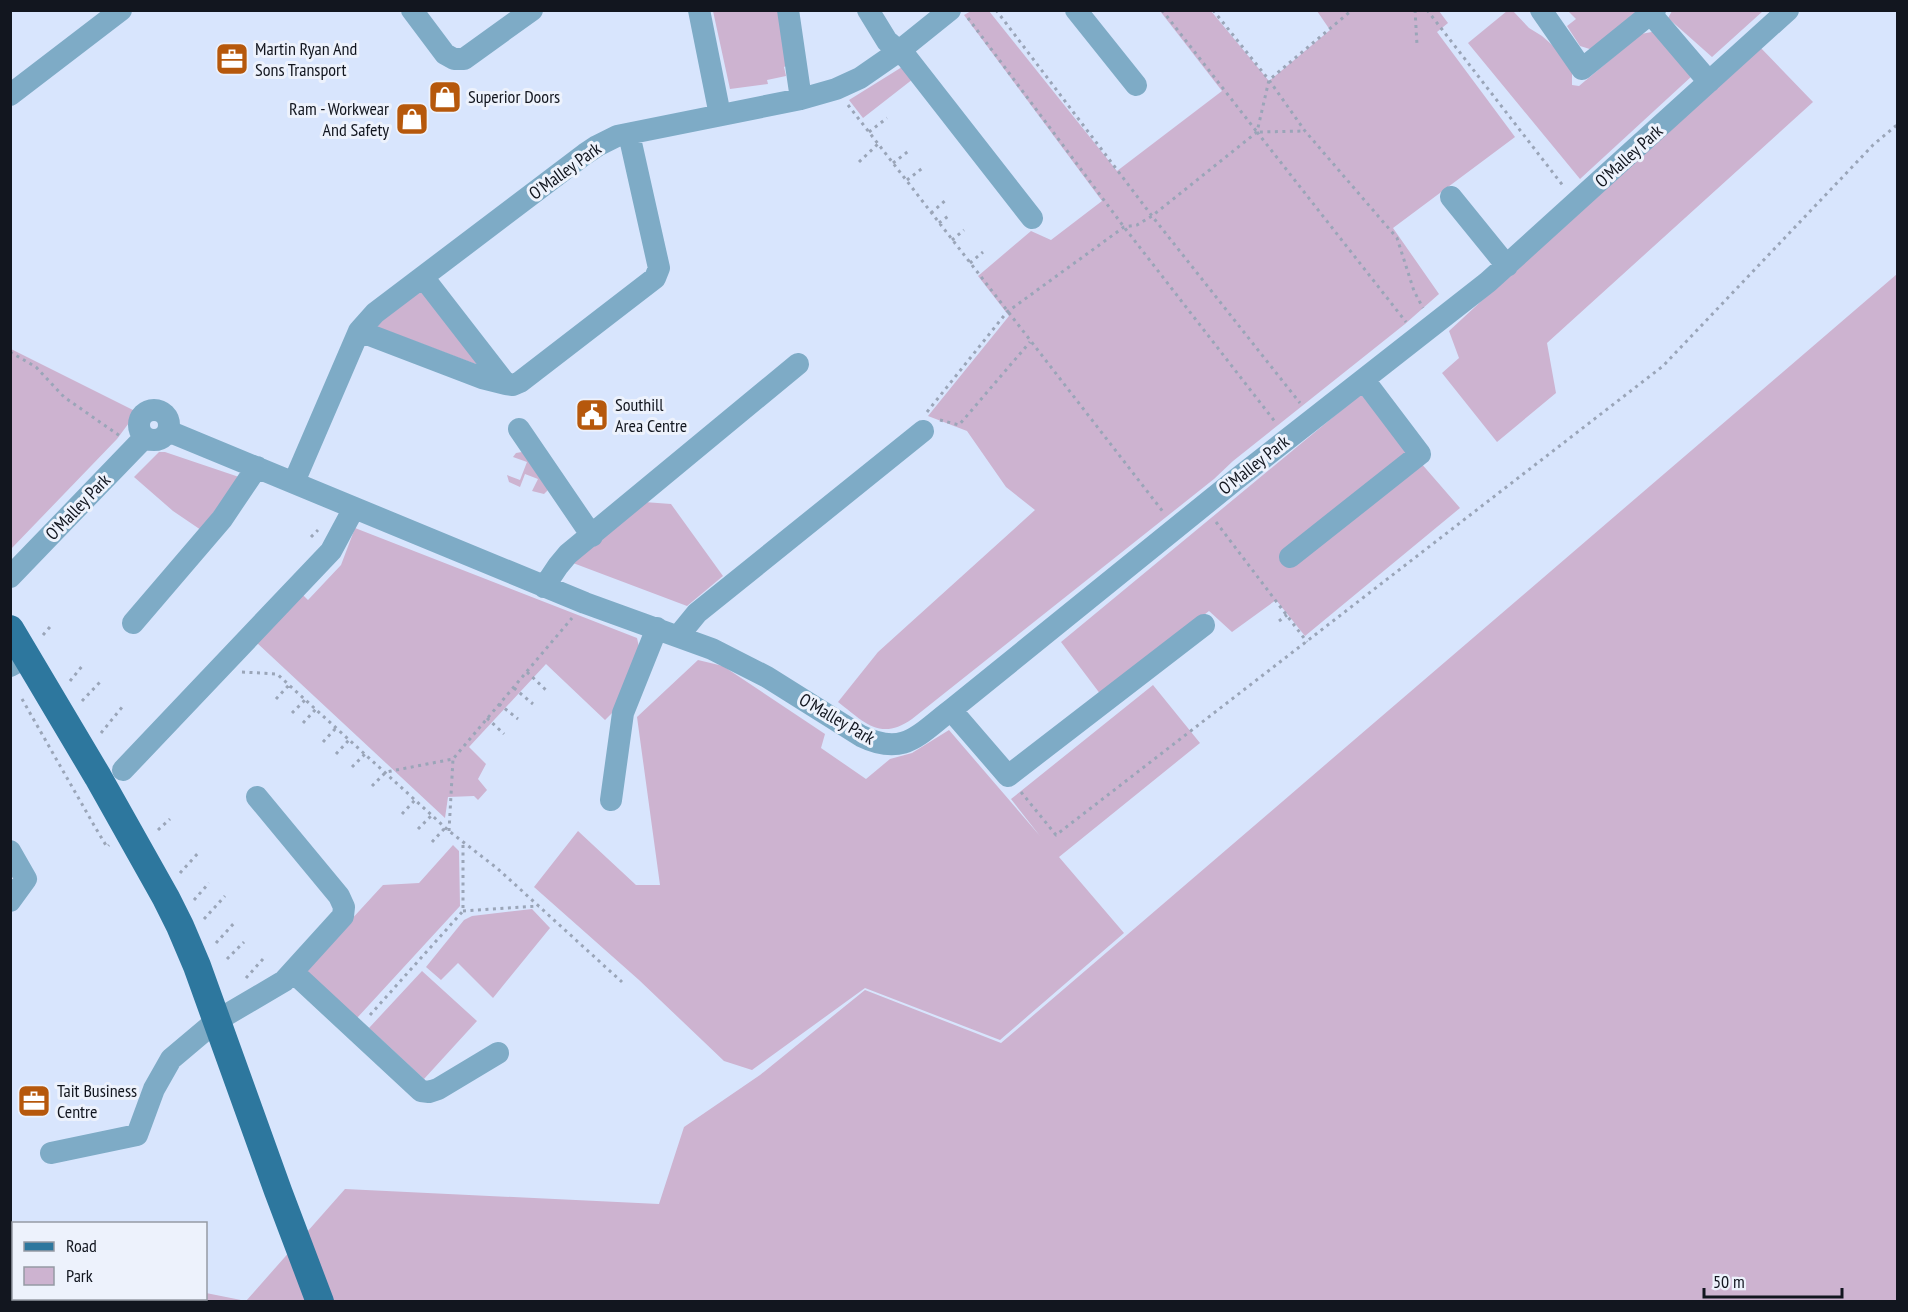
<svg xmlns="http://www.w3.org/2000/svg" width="1908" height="1312" font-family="'PT Sans Narrow',sans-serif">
<rect width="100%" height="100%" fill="#d8e5fd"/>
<path fill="#cdb3d0" d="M713 11H780L788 65 784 67 786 76 767 80 768 84 730 89Z
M971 11H989L1117 171 1222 91 1160 11H1211L1269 81 1330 30 1317 11H1439L1448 23 1437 32 1515 137 1393 228 1439 294 1405 324 1233 461 1214 479 912 719C880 742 863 721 838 702L878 652 1035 510 1006 487 967 431 928 416 1009 316 978 276 1031 231 1051 240 1102 201 964 15Z
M1507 11H1513L1529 28 1542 36 1559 51 1572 69V85L1579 86 1641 34 1657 31 1692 76 1580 179 1468 43Z
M1568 11H1641L1593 50 1580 46 1567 26 1576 19Z
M1672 11H1763L1712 57 1668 18Z
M1758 45 1813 102 1547 343 1556 393 1497 442 1442 373 1459 358 1449 331Z
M902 67 913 79 863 118 849 100Z
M1897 274V1301L11 1302 10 1259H13L14 1298H206V1293L246 1301 345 1189 659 1204 684 1127 760 1075 865 990 1001 1043Z
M421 288 478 365 377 327 379 318Z
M11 349 137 412 117 439 11 549Z
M1361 394 1460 508 1305 636 1276 600 1232 632 1209 611 1101 695 1061 642Z
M159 452H165L239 477 201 530 173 511 134 477Z
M522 452 548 490 544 494 532 491 538 479 525 474 520 487 509 482 507 475 520 480 527 462 513 457 516 453Z
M644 502 671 504 723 576 687 606 573 563Z
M355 528 637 638 639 647 616 709 605 720 546 664 469 747 486 764 478 779 487 790 478 800 474 796 448 797 445 818 256 642 301 593 308 600 341 565Z
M698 660 723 666 825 734 821 748 866 779 890 759 912 753 949 730 1040 836 1011 799 1153 685 1200 743 1059 857 1124 933 1000 1040 865 988 752 1070 724 1061 639 980 534 887 578 831 636 885H660L637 717Z
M453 845 459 851 460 906 357 1018 305 970 383 885 419 883Z
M532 909 550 928 493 998 458 963 441 980 426 967 464 920 472 916Z
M422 971 477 1021 424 1079 369 1028Z"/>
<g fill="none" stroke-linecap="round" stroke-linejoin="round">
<path stroke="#9aa5b8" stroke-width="3" stroke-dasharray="3 4.5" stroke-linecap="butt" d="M996 10 1152 216 1300 403
M1162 10 1257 132 1305 131
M1213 10 1269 80 1305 131 1397 238 1414 291 1423 308
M1415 10 1417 45
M1427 10 1564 187
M968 18 1124 227 1276 423
M848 105 1164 513
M869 132 887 118
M1257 132 1406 322
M859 162 878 144
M893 163 910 150
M907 180 924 167
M931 213 947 199
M939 223 951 214
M952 240 964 230
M970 263 983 252
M10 352 36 367 64 397 120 436
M927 412 1007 312 1124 227 1137 225 1152 216 1257 132 1269 80 1352 10
M940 420 959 425 1030 342
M1216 522 1307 642
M311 537 318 530
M1279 621 1287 615
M43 635 50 627
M242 672 277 674 449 831 498 869 622 982
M527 672 547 691
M70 681 83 665
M514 688 533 704
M22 699 95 827 107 847 109 845
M276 699 289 685
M82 701 100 682
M499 704 518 719
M292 713 305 700
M487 718 504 734
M303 723 316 709
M101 733 123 706
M323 742 336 728
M336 754 349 740
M352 767 365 754
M372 786 386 772 453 759 572 618
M1021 792 1056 835 1663 366 1873 145 1898 124
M402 814 415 800
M418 829 432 815
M158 830 170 819
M449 831 453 759
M432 842 445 828
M180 873 200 851
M194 900 209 883
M463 911 539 906
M204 919 225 896
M216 943 236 921
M227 959 244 942
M246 978 263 959
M370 1015 463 911V842"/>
<path stroke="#7eabc6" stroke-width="22" d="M412 10 445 54 454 59H464L532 10
M699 10 720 115
M788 10 801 99
M868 10 887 41 907 58 1032 218
M1076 10 1136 85
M1541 10 1582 69 1655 10
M1651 14 1709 82
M10 95 121 10
M1451 197 1507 266
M423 277 506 384 513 385 520 382 655 278 659 268 629 134
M359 331 482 378 506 384
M139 425a15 15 0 1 1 30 0a15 15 0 1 1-30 0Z
M519 429 592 536
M168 431 585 603 712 649 767 677 861 736C904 757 918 735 951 710L1234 481 1488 282 1788 10
M294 482 359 331 375 313 585 154 597 146 617 136 801 99 836 89 860 78 899 51 950 10
M1290 557 1420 454 1364 380
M10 577 145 437
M544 587 558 566 568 554 798 364
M133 623 222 519 257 467
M679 635 697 613 923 431
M10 666 27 657
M951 710 1008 776 1204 625
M123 770 331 551 354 508
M611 800 623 713 657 628
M10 851 26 879 10 901
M294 973 421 1091 429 1092 438 1089 498 1053
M51 1153 137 1135 154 1089 171 1059 216 1021 284 981 343 916 344 907 339 896 257 797"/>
<path stroke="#2d779e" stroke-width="28" d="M10 629 98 777 166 898 180 926 197 966 278 1191 320 1302"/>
</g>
<defs>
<g id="office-square" transform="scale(1.725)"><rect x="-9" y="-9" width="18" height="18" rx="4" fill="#b6580c" stroke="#edf2fc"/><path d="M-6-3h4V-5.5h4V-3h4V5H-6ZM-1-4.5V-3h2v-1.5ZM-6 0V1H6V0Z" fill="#fff"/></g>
<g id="shop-square" transform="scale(1.725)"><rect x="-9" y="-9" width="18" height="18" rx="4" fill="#b6580c" stroke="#edf2fc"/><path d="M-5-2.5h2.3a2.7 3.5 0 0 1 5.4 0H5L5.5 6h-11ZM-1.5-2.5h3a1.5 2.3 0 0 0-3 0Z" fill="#fff"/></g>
<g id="civic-square" transform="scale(1.725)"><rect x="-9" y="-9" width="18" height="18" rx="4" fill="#b6580c" stroke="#edf2fc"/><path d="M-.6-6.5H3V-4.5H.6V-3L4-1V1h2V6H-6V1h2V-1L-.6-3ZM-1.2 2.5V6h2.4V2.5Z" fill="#fff"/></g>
</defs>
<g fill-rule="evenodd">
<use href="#office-square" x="232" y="59"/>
<use href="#shop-square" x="445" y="97"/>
<use href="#shop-square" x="412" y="119"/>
<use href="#civic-square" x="592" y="415"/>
<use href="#office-square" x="34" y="1101"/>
</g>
<g text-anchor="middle" stroke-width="6" stroke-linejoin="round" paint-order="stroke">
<g font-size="18" fill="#12161f" stroke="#edf2fc" text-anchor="start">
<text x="255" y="55">Martin Ryan And<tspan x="255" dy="21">Sons Transport</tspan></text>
<text x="468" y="103">Superior Doors</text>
<text x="389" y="115" text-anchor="end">Ram - Workwear<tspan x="389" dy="21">And Safety</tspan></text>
<text x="615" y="411">Southill<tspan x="615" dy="21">Area Centre</tspan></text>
<text x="57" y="1097">Tait Business<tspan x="57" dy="21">Centre</tspan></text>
</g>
<g font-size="18" fill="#12161f" stroke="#edf2fc">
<text transform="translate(1629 156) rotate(-42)" y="6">O'Malley Park</text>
<text transform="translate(565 171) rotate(-36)" y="6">O'Malley Park</text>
<text transform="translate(1254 465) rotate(-38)" y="6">O'Malley Park</text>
<text transform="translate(78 507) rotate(-46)" y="6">O'Malley Park</text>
<text transform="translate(837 719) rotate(30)" y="6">O'Malley Park</text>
</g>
</g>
<rect width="1908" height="1312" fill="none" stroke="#12161f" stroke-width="24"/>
<rect x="12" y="1222" width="195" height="78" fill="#edf2fc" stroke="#959aa4" stroke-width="1.5"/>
<rect x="24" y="1242" width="30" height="9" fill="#2d779e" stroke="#959aa4" stroke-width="1.5"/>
<text x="66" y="1252" font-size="18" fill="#12161f">Road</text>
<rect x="24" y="1267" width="30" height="18" fill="#cdb3d0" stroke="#959aa4" stroke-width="1.5"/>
<text x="66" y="1282" font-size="18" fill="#12161f">Park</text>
<path d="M1704 1288v9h138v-9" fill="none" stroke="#12161f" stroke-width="3"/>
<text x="1713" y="1288" font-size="18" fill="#12161f" stroke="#edf2fc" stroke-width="4.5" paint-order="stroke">50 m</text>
</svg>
